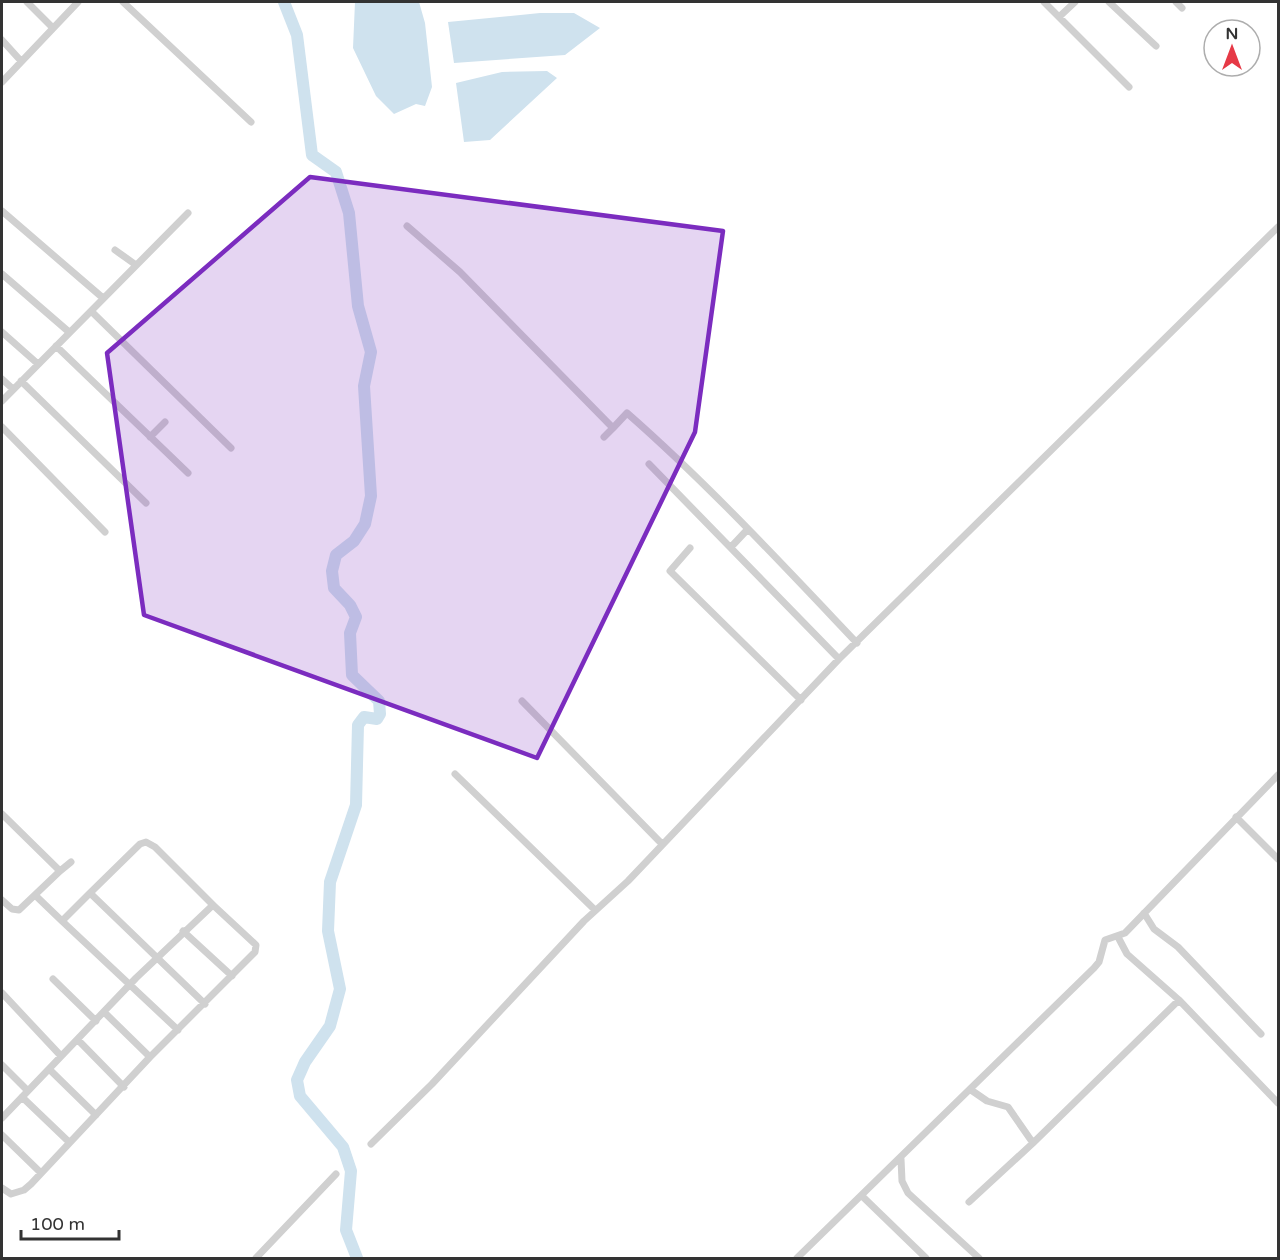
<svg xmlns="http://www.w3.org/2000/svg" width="1280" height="1260" font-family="'Varela Round',sans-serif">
<rect width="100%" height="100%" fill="#fff"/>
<path fill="#cfe2ee" d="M355 2H419L425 23 432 87 425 106 416 104 394 114 376 96 353 48Z
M540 13H574L600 28 565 55 454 63 448 22Z
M547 71 557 78 490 140 464 142 456 83 502 72Z"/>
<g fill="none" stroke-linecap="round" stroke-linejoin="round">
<path stroke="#cfe2ee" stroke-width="12" d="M284 2 297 35 312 155 336 172 349 213 358 306 371 352 364 386 371 496 365 524 354 541 336 555 332 571 334 588 350 605 356 617 350 633 352 675 379 701 380 714 377 719 364 717 358 725 356 805 330 882 328 931 340 989 330 1026 305 1062 297 1080 300 1096 343 1147 351 1171 346 1230 357 1258"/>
<path stroke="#d0d0d0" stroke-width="7" d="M27 2 52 27
M123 2 251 122
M1044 2 1129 87
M1109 2 1156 46
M1176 2 1182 8
M1059 17 1075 2
M2 40 21 61
M2 82 78 2
M2 211 103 298
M407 226 460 272 613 428 627 413C708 484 783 565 857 643
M115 250 136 265
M2 274 69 332
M91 311 231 448
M2 332 38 364
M56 346 188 473
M2 379 13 389
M21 381 146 503
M2 401 188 213
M2 427 105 532
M150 437 165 422
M604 437 613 428
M649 464 839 659
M731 547 747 530
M690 548 670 571 801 700
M522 701 662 844
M455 774 595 910
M2 814 60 871 19 910 12 909 2 900
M1236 817 1278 859
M60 871 71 862
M36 896 62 921
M1144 913 1154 929 1178 947 1261 1034
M183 931 232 976
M1118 937 1127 954 1179 1000 1278 1103
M53 979 96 1021
M2 993 61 1056
M104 1012 150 1057
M178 1030 62 921 90 893 205 1004
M78 1040 124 1087
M2 1065 27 1090
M49 1069 96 1115
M22 1097 69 1142
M2 1118 136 978 213 905 155 847 146 842 140 844 90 893
M2 1135 41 1173
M1033 1143 1179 1000
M371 1144 432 1084 584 921 628 881 839 659 1278 227
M901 1159 902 1181 908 1193 979 1258
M2 1188 11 1194 24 1190 31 1184 150 1057 255 952 256 945 213 905
M862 1196 926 1258
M969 1202 1033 1143 1008 1107 987 1101 971 1090
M256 1258 336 1174
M797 1258 1094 968 1099 962 1105 940 1125 933 1278 775"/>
</g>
<path fill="#7b2cbf" fill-opacity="0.2" stroke="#7b2cbf" stroke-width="4.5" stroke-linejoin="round" d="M310 177 723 231 695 432 537 758 144 615 107 353Z"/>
<rect width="1280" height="1260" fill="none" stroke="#333333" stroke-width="6"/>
<g transform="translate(1232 48)"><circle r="28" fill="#ffffff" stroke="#adadad" stroke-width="1.5"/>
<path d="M0-4.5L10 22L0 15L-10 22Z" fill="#e63946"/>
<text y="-9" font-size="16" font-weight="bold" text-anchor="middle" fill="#333333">N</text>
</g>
<path d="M21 1230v9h98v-9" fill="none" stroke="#333333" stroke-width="3"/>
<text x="30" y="1230" font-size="18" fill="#333333" stroke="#ffffff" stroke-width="4.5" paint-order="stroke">100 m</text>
</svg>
